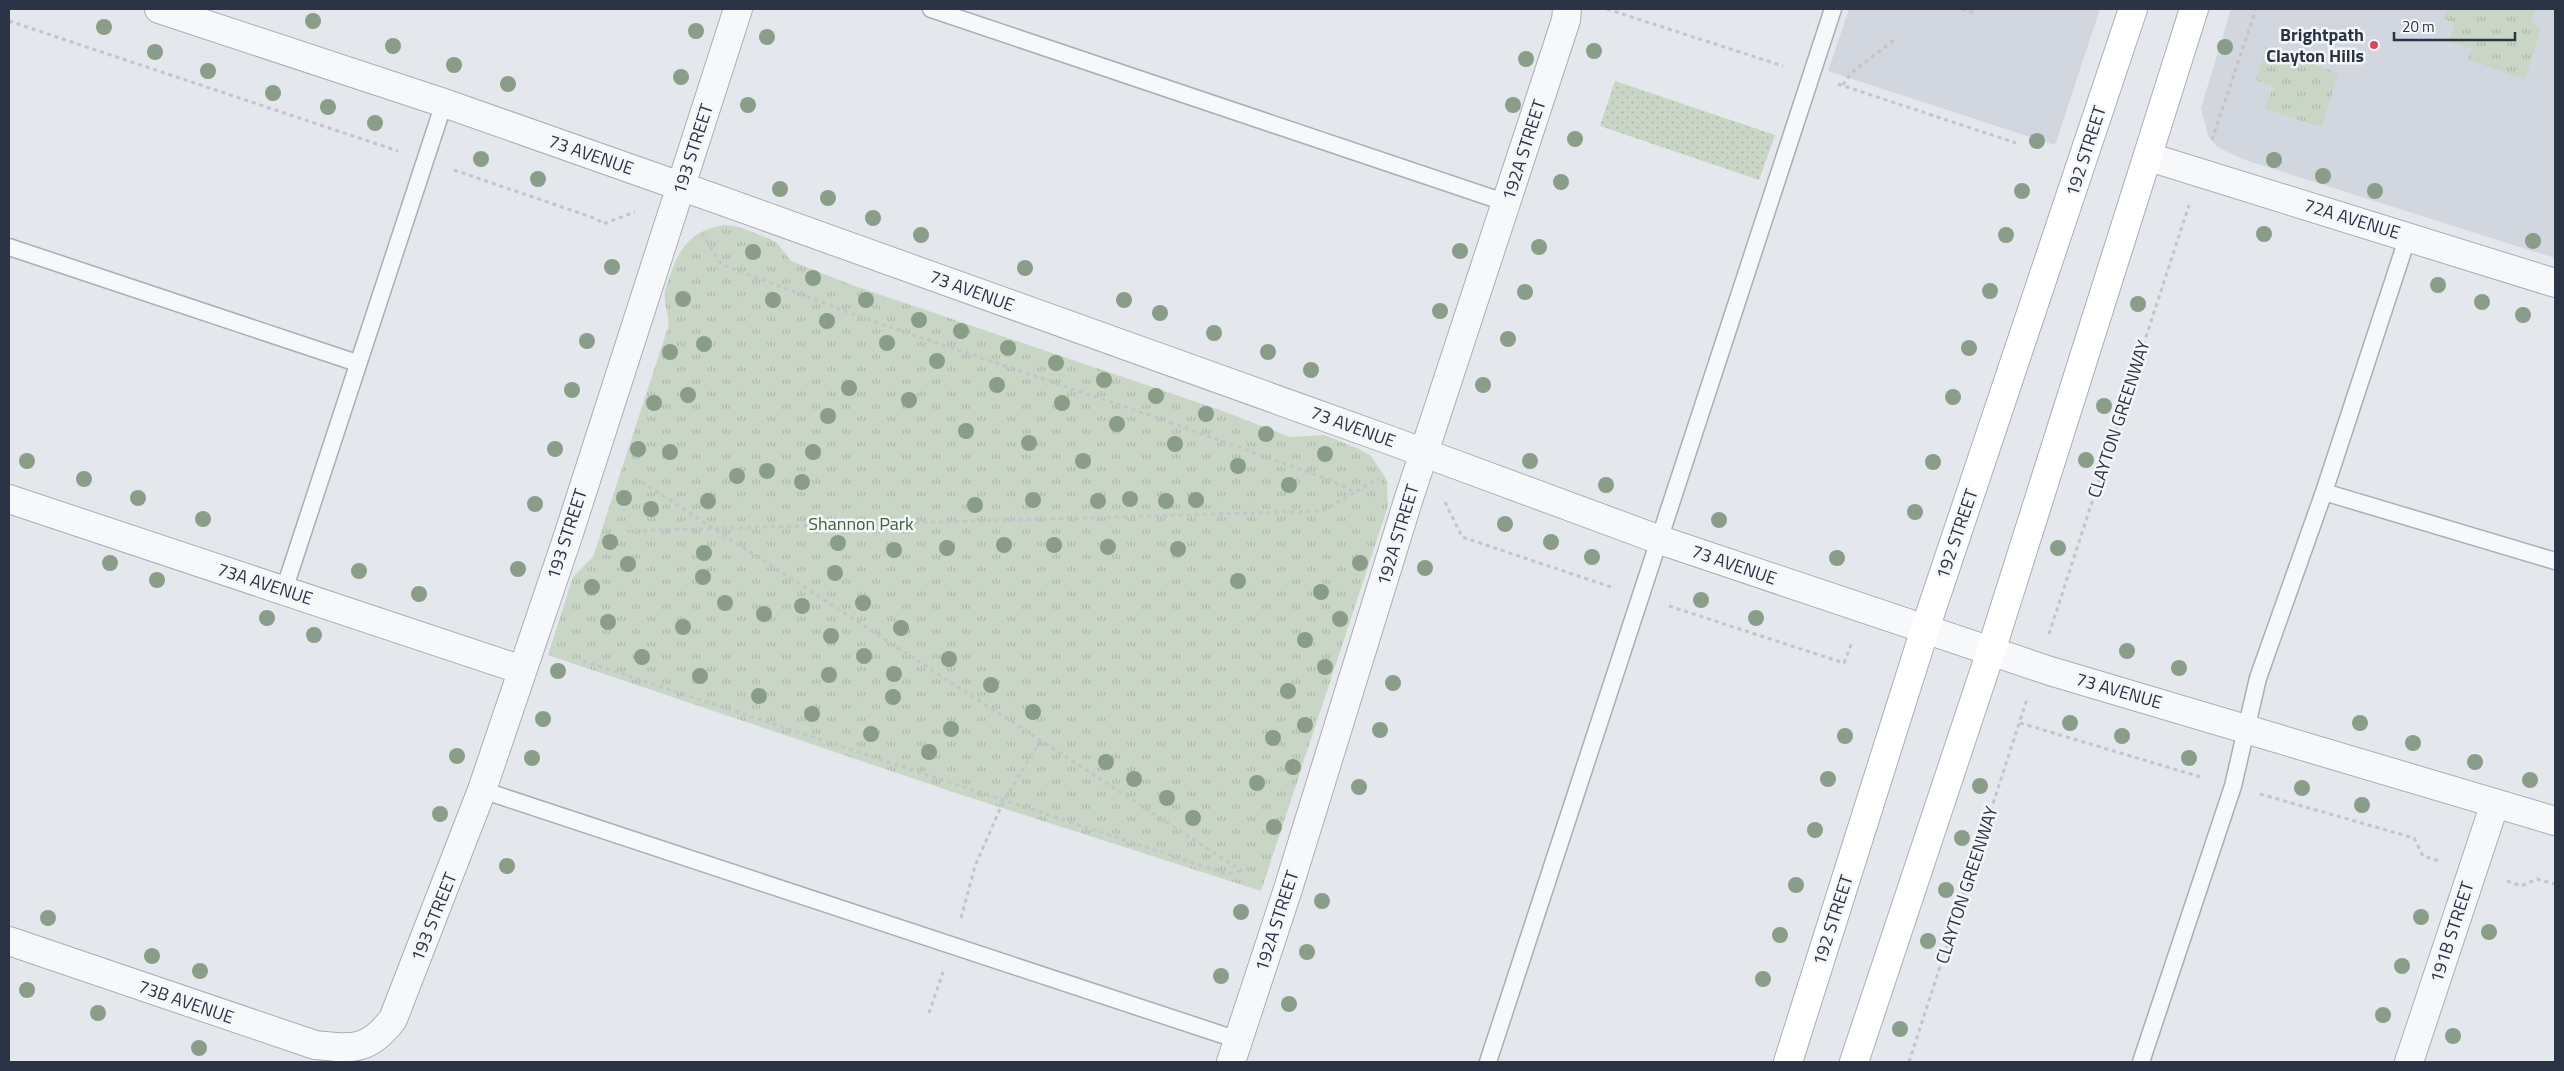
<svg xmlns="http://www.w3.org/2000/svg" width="2564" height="1071" font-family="'Titillium Web',sans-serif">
<defs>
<pattern id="grass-dots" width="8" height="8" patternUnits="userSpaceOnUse" patternTransform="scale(1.25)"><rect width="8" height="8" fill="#c9d6c5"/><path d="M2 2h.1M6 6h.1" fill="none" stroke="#adb8ab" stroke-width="1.8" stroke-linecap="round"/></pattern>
<pattern id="park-tufts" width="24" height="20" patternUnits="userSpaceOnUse" patternTransform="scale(1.25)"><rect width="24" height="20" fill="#c9d6c5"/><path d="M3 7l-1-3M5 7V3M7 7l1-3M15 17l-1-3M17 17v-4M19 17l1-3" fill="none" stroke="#adb8ab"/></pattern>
</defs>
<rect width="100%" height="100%" fill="#e4e7ec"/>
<path fill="#d2d6de" d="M1849 9H2100L2055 145 1828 71Z
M2231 9H2555V258L2245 160 2217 147 2208 136 2201 108Z"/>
<path fill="url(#grass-dots)" d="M1615 81 1775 135 1759 180 1600 126Z"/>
<path fill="url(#park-tufts)" d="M2447 9H2535L2531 22 2541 28 2525 80 2468 59 2472 49 2449 41 2455 23 2443 19Z
M2266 47 2338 73 2322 127 2265 109 2274 86 2256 80Z
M725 225 739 227 770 239 777 243 791 261 852 285 1220 410 1290 437 1324 435 1359 449 1371 456 1385 477 1387 483 1388 506 1261 891 962 795 548 655 573 577 593 557 668 327C670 314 663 304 665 292 666 285 670 277 672 270 682 243 696 229 725 225Z"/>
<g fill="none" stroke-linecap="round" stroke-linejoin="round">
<g stroke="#a9aeb7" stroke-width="19">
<path id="service" d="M931 9 1507 203
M9 247 357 363
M2324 492 2555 561
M284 590 444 103
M482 790 1238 1040
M1488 1062 1833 9
M2141 1062 2233 786 2258 678 2324 492 2408 236"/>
</g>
<g stroke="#a9aeb7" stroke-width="30">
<path id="minor" d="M159 9 444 103 714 198 1392 441 1660 540 2050 671 2555 821
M2149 157 2555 283
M9 499 522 670
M9 941 315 1045C353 1049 369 1051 393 1019L482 790 569 533 738 9
M1231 1062 1288 889 1408 501 1566 20 1567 9
M2409 1062 2495 803"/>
</g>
<g stroke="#a9aeb7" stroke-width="30">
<path id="secondary" d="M1788 1062 1925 629 2133 9
M1854 1062 1991 651 2194 9"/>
</g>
<path stroke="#c2c5cb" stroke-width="3" stroke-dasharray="4 4" stroke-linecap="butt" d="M1607 9 1783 66
M1962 9 1974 13
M9 21 398 151
M1838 84 2016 143
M1843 85 1852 72 1894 40
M2212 140 2256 9
M454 170 597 219 603 224 635 212
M702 233 721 264 858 316 1155 417 1330 480 1355 492 1378 479
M642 482 1242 871
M1445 502 1462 537 1614 588
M627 531 1322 511 1355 492
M1669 606 1844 663 1852 642
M2049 634 2189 205
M583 661 1227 874 1241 871
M2020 723 2204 778
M2260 794 2414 838 2423 856 2439 861
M2507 881 2521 886 2537 879 2555 884
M961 918 975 866 1004 800 1041 740
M929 1013 943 972
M1909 1062 2027 699"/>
<use href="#service" stroke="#f7f8fa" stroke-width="16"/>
<use href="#minor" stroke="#f7f8fa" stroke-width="28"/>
<use href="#secondary" stroke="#fff" stroke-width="28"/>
</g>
<g fill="#899d89">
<circle cx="313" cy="21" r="8"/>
<circle cx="104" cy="27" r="8"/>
<circle cx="696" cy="31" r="8"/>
<circle cx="767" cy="37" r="8"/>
<circle cx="393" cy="46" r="8"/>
<circle cx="2225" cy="47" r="8"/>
<circle cx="1594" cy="51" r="8"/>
<circle cx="155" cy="52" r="8"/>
<circle cx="1526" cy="59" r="8"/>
<circle cx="454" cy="65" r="8"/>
<circle cx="208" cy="71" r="8"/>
<circle cx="681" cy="77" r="8"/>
<circle cx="508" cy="84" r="8"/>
<circle cx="273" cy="93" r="8"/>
<circle cx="748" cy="105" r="8"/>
<circle cx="1513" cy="105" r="8"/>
<circle cx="328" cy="107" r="8"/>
<circle cx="375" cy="123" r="8"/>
<circle cx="1575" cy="139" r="8"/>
<circle cx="2037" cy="141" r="8"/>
<circle cx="481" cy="159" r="8"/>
<circle cx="2274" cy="160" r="8"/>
<circle cx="2323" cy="176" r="8"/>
<circle cx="538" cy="179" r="8"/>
<circle cx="1561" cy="182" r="8"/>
<circle cx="780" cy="189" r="8"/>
<circle cx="2022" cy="191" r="8"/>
<circle cx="2375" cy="191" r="8"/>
<circle cx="828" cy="198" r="8"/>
<circle cx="873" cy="218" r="8"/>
<circle cx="2264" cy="234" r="8"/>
<circle cx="921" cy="235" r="8"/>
<circle cx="2006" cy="235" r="8"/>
<circle cx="2533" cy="241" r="8"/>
<circle cx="1539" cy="247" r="8"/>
<circle cx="1460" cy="251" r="8"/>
<circle cx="753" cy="252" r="8"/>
<circle cx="612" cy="267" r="8"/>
<circle cx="1025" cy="268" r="8"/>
<circle cx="813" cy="278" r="8"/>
<circle cx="2438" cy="285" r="8"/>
<circle cx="1990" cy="291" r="8"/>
<circle cx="1525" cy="292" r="8"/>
<circle cx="683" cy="299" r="8"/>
<circle cx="773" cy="300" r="8"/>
<circle cx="866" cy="300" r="8"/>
<circle cx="1124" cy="300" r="8"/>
<circle cx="2482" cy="302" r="8"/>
<circle cx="2138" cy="304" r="8"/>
<circle cx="1440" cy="311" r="8"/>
<circle cx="1160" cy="313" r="8"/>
<circle cx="2523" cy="315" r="8"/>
<circle cx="919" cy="320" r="8"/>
<circle cx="827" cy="321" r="8"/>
<circle cx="961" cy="331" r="8"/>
<circle cx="1214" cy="333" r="8"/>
<circle cx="1508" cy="339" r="8"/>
<circle cx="587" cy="341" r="8"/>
<circle cx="887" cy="343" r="8"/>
<circle cx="704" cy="344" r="8"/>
<circle cx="1008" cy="348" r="8"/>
<circle cx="1969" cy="348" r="8"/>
<circle cx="670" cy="352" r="8"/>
<circle cx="1268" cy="352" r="8"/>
<circle cx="937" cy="361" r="8"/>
<circle cx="1056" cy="363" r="8"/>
<circle cx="1311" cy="370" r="8"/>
<circle cx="1104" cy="380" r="8"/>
<circle cx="997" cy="385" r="8"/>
<circle cx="1483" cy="385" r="8"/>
<circle cx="849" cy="388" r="8"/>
<circle cx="572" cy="390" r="8"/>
<circle cx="688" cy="395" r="8"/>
<circle cx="1156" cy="396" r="8"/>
<circle cx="1953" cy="397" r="8"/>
<circle cx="909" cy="400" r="8"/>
<circle cx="654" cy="403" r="8"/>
<circle cx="1062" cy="403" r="8"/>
<circle cx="2104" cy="406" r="8"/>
<circle cx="1206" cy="414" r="8"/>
<circle cx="828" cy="416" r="8"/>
<circle cx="1117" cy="424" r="8"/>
<circle cx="966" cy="431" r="8"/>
<circle cx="1266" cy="434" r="8"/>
<circle cx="1029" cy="443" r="8"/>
<circle cx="1175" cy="444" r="8"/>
<circle cx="555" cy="449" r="8"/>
<circle cx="638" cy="449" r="8"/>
<circle cx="670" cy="452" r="8"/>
<circle cx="813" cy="452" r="8"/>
<circle cx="1325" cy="454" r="8"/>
<circle cx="2086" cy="460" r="8"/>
<circle cx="27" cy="461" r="8"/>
<circle cx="1083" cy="461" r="8"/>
<circle cx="1530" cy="461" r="8"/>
<circle cx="1933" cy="462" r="8"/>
<circle cx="1238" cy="466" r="8"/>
<circle cx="767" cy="471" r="8"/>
<circle cx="737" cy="476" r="8"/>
<circle cx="84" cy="479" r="8"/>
<circle cx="802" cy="482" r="8"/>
<circle cx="1289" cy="485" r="8"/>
<circle cx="1606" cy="485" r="8"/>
<circle cx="138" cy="498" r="8"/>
<circle cx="624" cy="498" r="8"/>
<circle cx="1130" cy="499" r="8"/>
<circle cx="1033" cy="500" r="8"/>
<circle cx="1196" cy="500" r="8"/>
<circle cx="708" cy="501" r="8"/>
<circle cx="1098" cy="501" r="8"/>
<circle cx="1166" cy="501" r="8"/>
<circle cx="535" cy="504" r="8"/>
<circle cx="975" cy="505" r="8"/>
<circle cx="651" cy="509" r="8"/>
<circle cx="1915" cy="512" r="8"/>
<circle cx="203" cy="519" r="8"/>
<circle cx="1719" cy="520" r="8"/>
<circle cx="1505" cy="524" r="8"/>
<circle cx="610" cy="542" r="8"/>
<circle cx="1551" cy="542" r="8"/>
<circle cx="838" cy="543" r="8"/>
<circle cx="1004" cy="545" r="8"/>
<circle cx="1054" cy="545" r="8"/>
<circle cx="1108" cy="547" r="8"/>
<circle cx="947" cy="548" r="8"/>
<circle cx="2058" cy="548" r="8"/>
<circle cx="1178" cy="549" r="8"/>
<circle cx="894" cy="550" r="8"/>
<circle cx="704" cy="553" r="8"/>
<circle cx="1592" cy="557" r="8"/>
<circle cx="1837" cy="558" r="8"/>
<circle cx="110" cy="563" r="8"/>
<circle cx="1360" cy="563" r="8"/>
<circle cx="628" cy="564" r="8"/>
<circle cx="1425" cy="568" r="8"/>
<circle cx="518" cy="569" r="8"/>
<circle cx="359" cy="571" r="8"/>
<circle cx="835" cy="573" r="8"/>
<circle cx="703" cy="577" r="8"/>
<circle cx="157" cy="580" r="8"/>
<circle cx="1238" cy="581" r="8"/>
<circle cx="592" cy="587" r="8"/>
<circle cx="1321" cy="592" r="8"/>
<circle cx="419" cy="594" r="8"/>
<circle cx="1701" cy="600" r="8"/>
<circle cx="725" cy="603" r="8"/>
<circle cx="863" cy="603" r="8"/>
<circle cx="802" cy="606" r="8"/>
<circle cx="764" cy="614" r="8"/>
<circle cx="267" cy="618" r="8"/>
<circle cx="1756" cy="618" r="8"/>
<circle cx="1340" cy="619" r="8"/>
<circle cx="608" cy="622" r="8"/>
<circle cx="683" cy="627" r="8"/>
<circle cx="901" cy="628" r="8"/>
<circle cx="314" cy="635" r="8"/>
<circle cx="831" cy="636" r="8"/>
<circle cx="1305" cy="640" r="8"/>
<circle cx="2127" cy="651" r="8"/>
<circle cx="864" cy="656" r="8"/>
<circle cx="642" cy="657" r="8"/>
<circle cx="949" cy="659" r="8"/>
<circle cx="1325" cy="667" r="8"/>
<circle cx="2179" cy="668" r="8"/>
<circle cx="558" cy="671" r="8"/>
<circle cx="894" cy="674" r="8"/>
<circle cx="829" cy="675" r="8"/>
<circle cx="700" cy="676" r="8"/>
<circle cx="1393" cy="683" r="8"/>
<circle cx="991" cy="685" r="8"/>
<circle cx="1288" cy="691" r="8"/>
<circle cx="759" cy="696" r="8"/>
<circle cx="893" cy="697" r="8"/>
<circle cx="1033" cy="712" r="8"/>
<circle cx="812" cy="714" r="8"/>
<circle cx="543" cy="719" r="8"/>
<circle cx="2070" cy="723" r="8"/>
<circle cx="2360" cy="723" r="8"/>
<circle cx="1305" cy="725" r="8"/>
<circle cx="951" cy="729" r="8"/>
<circle cx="1380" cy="730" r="8"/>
<circle cx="871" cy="734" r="8"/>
<circle cx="1845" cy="736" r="8"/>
<circle cx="2122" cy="736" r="8"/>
<circle cx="1273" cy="738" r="8"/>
<circle cx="2413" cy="743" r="8"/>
<circle cx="929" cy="752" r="8"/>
<circle cx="457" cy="756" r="8"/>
<circle cx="532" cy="758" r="8"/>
<circle cx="2189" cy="758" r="8"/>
<circle cx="1106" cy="762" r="8"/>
<circle cx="2475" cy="762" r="8"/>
<circle cx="1293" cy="767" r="8"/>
<circle cx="1134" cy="779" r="8"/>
<circle cx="1828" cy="779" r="8"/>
<circle cx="2530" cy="780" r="8"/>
<circle cx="1257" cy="783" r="8"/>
<circle cx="1980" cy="786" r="8"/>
<circle cx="1359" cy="787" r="8"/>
<circle cx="2302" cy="788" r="8"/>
<circle cx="1167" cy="798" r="8"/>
<circle cx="2362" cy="805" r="8"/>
<circle cx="440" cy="814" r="8"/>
<circle cx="1193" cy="818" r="8"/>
<circle cx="1274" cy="827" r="8"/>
<circle cx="1815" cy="830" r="8"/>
<circle cx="1962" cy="838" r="8"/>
<circle cx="507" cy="866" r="8"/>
<circle cx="1796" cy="885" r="8"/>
<circle cx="1946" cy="890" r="8"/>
<circle cx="1322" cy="901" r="8"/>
<circle cx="1241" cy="912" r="8"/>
<circle cx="2421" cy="917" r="8"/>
<circle cx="48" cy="918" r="8"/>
<circle cx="2489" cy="932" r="8"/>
<circle cx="1780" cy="935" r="8"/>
<circle cx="1928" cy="941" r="8"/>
<circle cx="1307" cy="952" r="8"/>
<circle cx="152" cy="956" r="8"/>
<circle cx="2402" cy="966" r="8"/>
<circle cx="200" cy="971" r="8"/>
<circle cx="1221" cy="976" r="8"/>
<circle cx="1763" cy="979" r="8"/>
<circle cx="27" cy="990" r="8"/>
<circle cx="1289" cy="1004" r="8"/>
<circle cx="98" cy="1013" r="8"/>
<circle cx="2383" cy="1015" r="8"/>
<circle cx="1900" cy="1029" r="8"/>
<circle cx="2453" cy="1036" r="8"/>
<circle cx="199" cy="1048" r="8"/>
</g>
<circle fill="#d1495b" stroke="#f4f6f9" stroke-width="2" cx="2374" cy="45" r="5"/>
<g text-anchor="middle" stroke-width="5" stroke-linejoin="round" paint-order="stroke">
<g font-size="18" font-weight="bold" fill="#2b3445" stroke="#f4f6f9" text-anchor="end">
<text x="2364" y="41">Brightpath<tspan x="2364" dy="21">Clayton Hills</tspan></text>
</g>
<g font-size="18" fill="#2b3445" stroke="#f4f6f9">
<text transform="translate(693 149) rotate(-72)" y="6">193 STREET</text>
<text transform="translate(1524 150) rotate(-72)" y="6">192A STREET</text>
<text transform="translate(2086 151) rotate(-72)" y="6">192 STREET</text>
<text transform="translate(591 155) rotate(19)" y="6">73 AVENUE</text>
<text transform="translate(2352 219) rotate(17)" y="6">72A AVENUE</text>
<text transform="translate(972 291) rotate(20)" y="6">73 AVENUE</text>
<text transform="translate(2119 419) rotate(-72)" y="6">CLAYTON GREENWAY</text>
<text transform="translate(1353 427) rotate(20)" y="6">73 AVENUE</text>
<text transform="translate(567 534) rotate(-72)" y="6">193 STREET</text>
<text transform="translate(1957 534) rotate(-71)" y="6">192 STREET</text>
<text transform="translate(1398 535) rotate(-73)" y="6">192A STREET</text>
<text transform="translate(1734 565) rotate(19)" y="6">73 AVENUE</text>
<text transform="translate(265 584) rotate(18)" y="6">73A AVENUE</text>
<text transform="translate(2119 691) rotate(16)" y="6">73 AVENUE</text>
<text transform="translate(1967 885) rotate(-72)" y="6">CLAYTON GREENWAY</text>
<text transform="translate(434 917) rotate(-68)" y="6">193 STREET</text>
<text transform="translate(1833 920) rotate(-72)" y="6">192 STREET</text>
<text transform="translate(1277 921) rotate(-72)" y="6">192A STREET</text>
<text transform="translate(2452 932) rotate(-72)" y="6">191B STREET</text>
<text transform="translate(186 1002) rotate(19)" y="6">73B AVENUE</text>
</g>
<g font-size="18" fill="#3f6138" stroke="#f4f6f9">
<text x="861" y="530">Shannon Park</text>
</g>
</g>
<rect width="2564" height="1071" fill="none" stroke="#2b3445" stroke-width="20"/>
<path d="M2394 32v8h121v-8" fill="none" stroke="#2b3445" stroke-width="2.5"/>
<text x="2402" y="32" font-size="15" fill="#2b3445" stroke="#f4f6f9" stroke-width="4" paint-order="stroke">20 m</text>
</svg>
